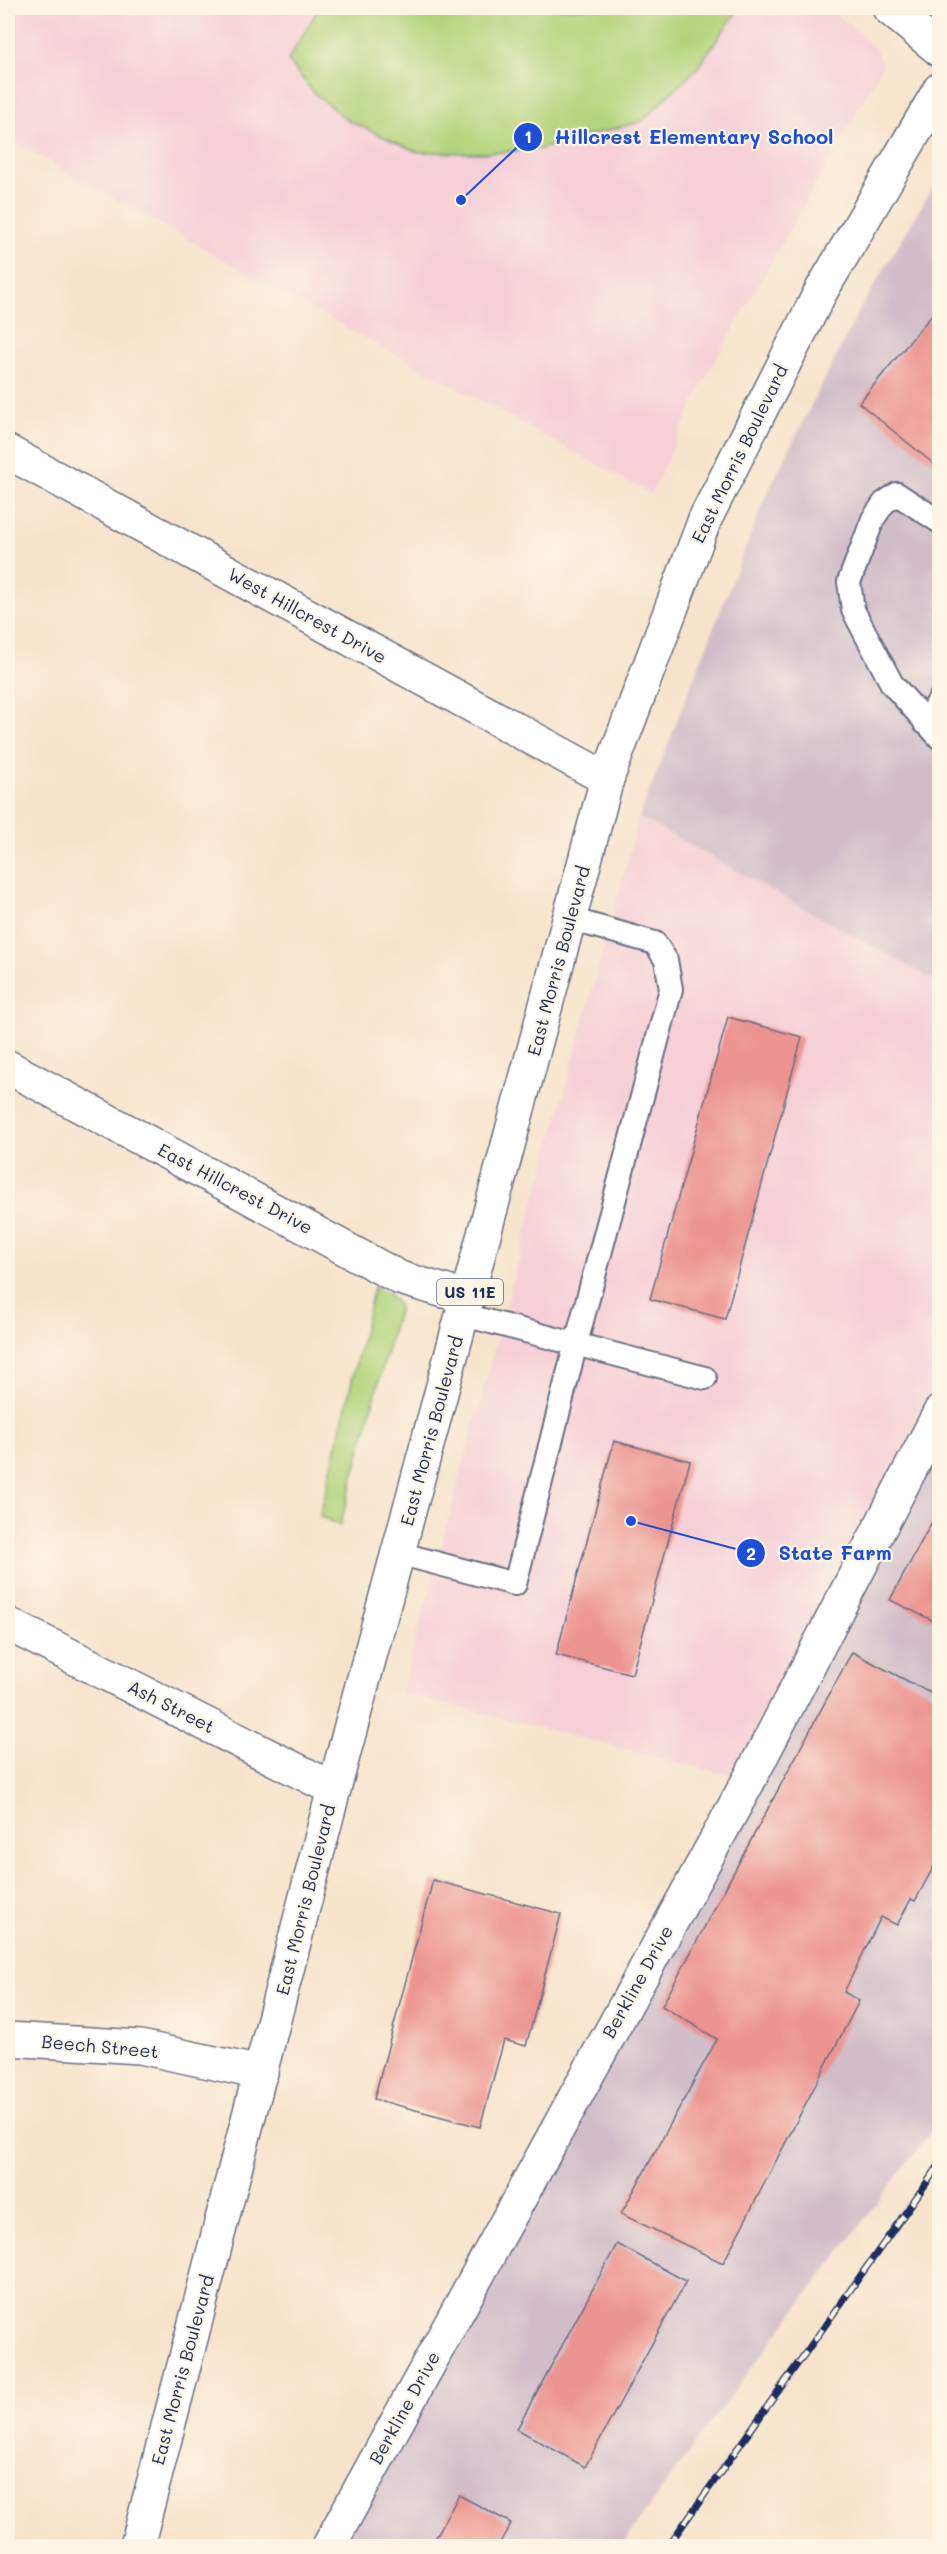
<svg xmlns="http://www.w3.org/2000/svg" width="947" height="2554" font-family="Mali,sans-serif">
<rect width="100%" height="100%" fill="#fcf5e5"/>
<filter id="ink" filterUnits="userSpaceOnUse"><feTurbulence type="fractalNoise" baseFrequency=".0167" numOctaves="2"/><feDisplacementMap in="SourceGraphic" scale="12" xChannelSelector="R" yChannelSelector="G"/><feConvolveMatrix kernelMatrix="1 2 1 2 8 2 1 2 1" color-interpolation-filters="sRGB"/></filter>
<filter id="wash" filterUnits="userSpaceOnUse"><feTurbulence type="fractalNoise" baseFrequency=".008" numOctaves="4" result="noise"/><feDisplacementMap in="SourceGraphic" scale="24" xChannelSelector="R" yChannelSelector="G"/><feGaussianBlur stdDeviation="1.35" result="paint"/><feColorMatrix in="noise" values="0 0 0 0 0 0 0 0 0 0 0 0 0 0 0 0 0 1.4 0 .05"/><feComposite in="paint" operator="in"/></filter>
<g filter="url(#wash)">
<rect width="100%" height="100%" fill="#f7e3cb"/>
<path fill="#f6cfd7" d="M8 8H828L872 44 883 65 706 377 651 494 288 296 8 139Z
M639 817 939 983V1412L749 1780 401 1693Z"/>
<path fill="#d1bdc9" d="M939 177V983L639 817 767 493 858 313Z
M939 1412V2121L707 2427 621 2546H329Z"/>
<path fill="#b3d47c" stroke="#67826d" stroke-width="1.5" d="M319 8H739L698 67 642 121 536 150 482 153 417 152 347 120 314 93 288 60Z
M374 1287 390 1295 399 1307 340 1526 320 1516Z"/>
<g id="blocks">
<path fill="#ec948f" d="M940 305V469L859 403Z
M728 1017 802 1037 725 1319 650 1299Z
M614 1441 690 1461 632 1674 556 1655Z
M940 1507V1624L890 1600Z
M852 1652 940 1698V1855L915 1901 911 1899 897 1925 881 1917 844 1992 859 2001 723 2263 621 2214 717 2039 662 2006Z
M433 1880 561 1914 526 2046 504 2040 480 2127 374 2099Z
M617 2244 686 2281 585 2467 517 2429Z
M459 2495 511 2523 498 2546H431Z"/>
</g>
</g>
<g filter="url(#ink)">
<use href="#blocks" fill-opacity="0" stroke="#686e84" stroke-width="1.5"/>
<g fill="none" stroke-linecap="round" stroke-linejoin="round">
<g stroke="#686e84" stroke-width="26">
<path id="service" d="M940 522 897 494 884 503 873 519 849 582 853 610 892 684 940 738
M925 723 940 699
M464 1315 705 1378
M398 1553 515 1584 576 1343 671 989 666 960 655 943 570 919"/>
</g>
<g stroke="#686e84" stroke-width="36">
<path id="minor" d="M8 452 607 779
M8 1067 400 1278 468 1298
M8 1624 334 1789
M8 2039 140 2047 261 2073
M329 2546 749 1780 940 1412"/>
</g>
<g stroke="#686e84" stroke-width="36">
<path id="tertiary" d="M889 8 940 50"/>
</g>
<g stroke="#686e84" stroke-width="36">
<path id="primary" d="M137 2546 334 1789 607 779 705 519 820 293 940 89"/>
</g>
<use href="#service" stroke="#fff" stroke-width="22"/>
<use href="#minor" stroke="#fff" stroke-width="33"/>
<use href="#tertiary" stroke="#fff" stroke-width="33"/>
<use href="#primary" stroke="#fff" stroke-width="33"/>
<g stroke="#1b2f5e" stroke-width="7">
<path id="rail" d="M668 2546 940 2164"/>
</g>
<use href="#rail" stroke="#fcf5e5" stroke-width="4.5" stroke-dasharray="14" stroke-linecap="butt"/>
</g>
</g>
<g text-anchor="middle" stroke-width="4.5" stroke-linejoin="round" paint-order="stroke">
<rect fill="#fcf5e5" stroke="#5e6a86" stroke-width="1.5" x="437" y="1279" width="66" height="26" rx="4.5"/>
<g font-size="16" font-weight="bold" fill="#1b2f5e">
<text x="470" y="1298">US 11E</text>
</g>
<g font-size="18" fill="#1b2f5e" stroke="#fcf5e5">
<text transform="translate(740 454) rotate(-64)" y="6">East Morris Boulevard</text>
<text transform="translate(307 616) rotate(29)" y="6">West Hillcrest Drive</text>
<text transform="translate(559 961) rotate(-75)" y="6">East Morris Boulevard</text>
<text transform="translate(235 1189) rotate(28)" y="6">East Hillcrest Drive</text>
<text transform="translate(432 1431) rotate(-75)" y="6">East Morris Boulevard</text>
<text transform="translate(171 1707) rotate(27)" y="6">Ash Street</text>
<text transform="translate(306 1900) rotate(-76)" y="6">East Morris Boulevard</text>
<text transform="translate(638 1982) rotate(-61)" y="6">Berkline Drive</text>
<text transform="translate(100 2047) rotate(5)" y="6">Beech Street</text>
<text transform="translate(183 2370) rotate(-75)" y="6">East Morris Boulevard</text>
<text transform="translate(405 2408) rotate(-61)" y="6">Berkline Drive</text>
</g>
</g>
<path fill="none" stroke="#1d4ed8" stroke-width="2" d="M461 200L528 137M631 1521L751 1553"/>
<g fill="#1d4ed8" stroke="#fcf5e5" stroke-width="2">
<circle cx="461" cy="200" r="6"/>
<circle cx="631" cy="1521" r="6"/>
<circle cx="528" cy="137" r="15"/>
<circle cx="751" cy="1553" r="15"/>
</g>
<g font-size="18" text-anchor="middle" font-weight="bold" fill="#fff">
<text x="528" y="143">1</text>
<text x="751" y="1560">2</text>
</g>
<g font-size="20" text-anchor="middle" font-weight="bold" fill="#1d4ed8" stroke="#fcf5e5" stroke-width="4.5" stroke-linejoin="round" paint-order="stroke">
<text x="694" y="144">Hillcrest Elementary School</text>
<text x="835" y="1560">State Farm</text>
</g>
<rect width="947" height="2554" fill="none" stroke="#fcf5e5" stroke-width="30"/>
</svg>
